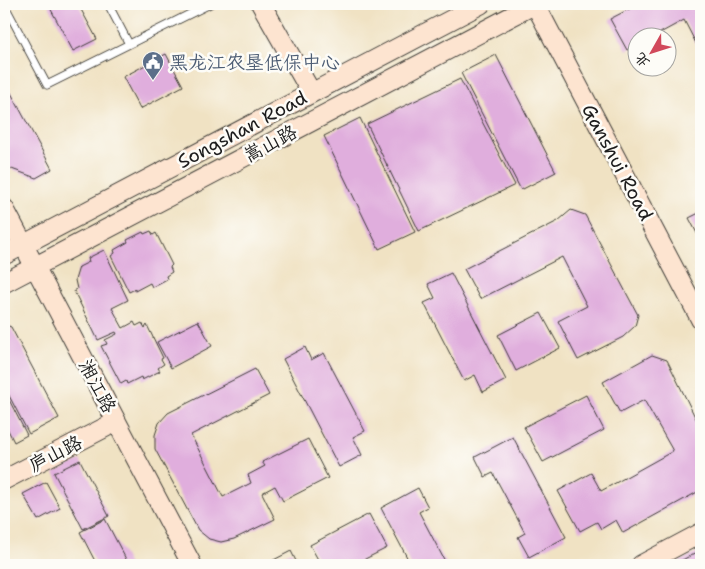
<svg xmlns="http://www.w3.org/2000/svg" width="705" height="569" font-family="'Shantell Sans','LXGW WenKai TC',sans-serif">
<rect width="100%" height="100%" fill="#fdfcf7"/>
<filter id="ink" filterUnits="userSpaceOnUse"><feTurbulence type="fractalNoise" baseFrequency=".02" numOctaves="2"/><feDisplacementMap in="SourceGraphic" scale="10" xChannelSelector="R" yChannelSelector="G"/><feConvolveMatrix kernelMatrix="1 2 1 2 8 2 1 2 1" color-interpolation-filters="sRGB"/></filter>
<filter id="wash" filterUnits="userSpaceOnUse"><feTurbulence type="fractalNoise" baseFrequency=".0096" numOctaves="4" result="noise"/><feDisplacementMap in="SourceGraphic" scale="20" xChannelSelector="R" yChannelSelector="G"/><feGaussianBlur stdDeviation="1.12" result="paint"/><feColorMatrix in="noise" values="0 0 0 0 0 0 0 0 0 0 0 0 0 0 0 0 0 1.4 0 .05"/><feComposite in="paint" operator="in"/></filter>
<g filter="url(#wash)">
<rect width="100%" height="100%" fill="#f0e2c3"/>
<g id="blocks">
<path fill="#e0aedd" d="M48 4H78L97 39 73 51Z
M639 4H701V53L684 20 651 38H638V45L627 50 610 19Z
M166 54 183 86 140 109 123 77Z
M496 55 556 172 521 190 461 73Z
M460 79 515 185 419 231 367 124Z
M4 80 52 169 36 178 9 168 4 159Z
M360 118 415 232 379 249 324 136Z
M571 210 585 215 638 315 635 326 623 337 578 360 558 321 587 306 562 257 480 299 464 269 558 221Z
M701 212V241L689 218Z
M151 231 153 235 156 233 172 265 170 267 172 272 166 276 167 279 152 287 150 283 135 291V289L129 292 111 256 115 253 114 250 128 242 127 240 143 232 144 234Z
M104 250 128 300 112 308 123 328 134 322 136 326 142 323 145 328 147 325 163 358 161 359 164 364 158 368 160 371 142 380 141 377 127 384 126 381 121 384 101 346 107 344 105 340 117 334 116 332 98 340 74 291 77 289 75 280 79 267 89 262 88 258Z
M451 273 506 380 483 392 475 375 464 381 424 303 435 298 428 284Z
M541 313 560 348 516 371 498 335Z
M198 321 212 346 171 368 157 342Z
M4 324 11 327 59 418 29 434 4 386Z
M305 347 311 360 324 353 365 431 353 437 362 455 339 467 283 359Z
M652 355 667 360 701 429V490L623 533 616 520 601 529 597 522 580 531 558 491 591 473 601 491 673 451 644 400 620 413 603 382Z
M255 369 269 395 191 435 223 497 251 483 248 475 265 466 262 462 308 439 328 478 283 501 275 486 262 493 275 519 234 539 221 542 209 539 198 530 155 449V435L159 423 168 413Z
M4 390 27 435 14 442 4 422Z
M586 395 604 430 543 462 524 427Z
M513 437 566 537 529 557 518 537 525 533 493 473 485 477 475 457Z
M80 460 109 516 83 529 54 473Z
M46 482 60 508 38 520 23 494Z
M418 488 428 507 419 512 447 565H411L381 508Z
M369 514 387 548 353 565H321L310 545Z
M105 519 129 565H97L80 532Z
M701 550V565H673Z
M291 551 298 565H264Z"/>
</g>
</g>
<g filter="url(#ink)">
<use href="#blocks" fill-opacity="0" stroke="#3c3a35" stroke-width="1"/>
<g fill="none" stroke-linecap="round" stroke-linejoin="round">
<g stroke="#3c3a35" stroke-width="9">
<path id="lane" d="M4 4 47 85 210 4
M108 4 129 44"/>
</g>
<g stroke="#3c3a35" stroke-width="21">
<path id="secondary" d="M261 4 311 92
M535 4 701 320
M4 208 192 565
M4 255 481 4
M4 283 535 4
M4 480 106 427
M641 565 701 533"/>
</g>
<use href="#lane" stroke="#fff" stroke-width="7"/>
<use href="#secondary" stroke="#fde4d0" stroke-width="19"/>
</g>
</g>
<defs>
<g id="civic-pin" transform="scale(1.125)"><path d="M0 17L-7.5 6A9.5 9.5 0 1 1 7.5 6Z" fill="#5c6f8a" stroke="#fdfcf7"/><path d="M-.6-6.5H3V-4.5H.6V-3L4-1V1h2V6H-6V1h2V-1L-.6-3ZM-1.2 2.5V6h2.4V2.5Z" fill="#fff"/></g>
</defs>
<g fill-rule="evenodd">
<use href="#civic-pin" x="153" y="62"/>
</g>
<g text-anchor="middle" stroke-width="5" stroke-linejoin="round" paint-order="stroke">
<g font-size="19" fill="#4e5e75" stroke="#fdfcf7" text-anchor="start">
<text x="169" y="69">黑龙江农垦低保中心</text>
</g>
<g font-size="19" fill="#1c1c1c" stroke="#fdfcf7">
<text transform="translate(242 129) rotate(-28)" y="7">Songshan Road</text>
<text transform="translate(270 143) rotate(-28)" y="7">嵩山路</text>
<text transform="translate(618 162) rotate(62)" y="7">Ganshui Road</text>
<text transform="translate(98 386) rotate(62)" y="7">湘江路</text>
<text transform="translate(55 453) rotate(-27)" y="7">庐山路</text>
</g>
</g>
<rect width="705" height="569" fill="none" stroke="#fdfcf7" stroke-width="20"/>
<g transform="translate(652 52) rotate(231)"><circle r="24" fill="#fdfcf7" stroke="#a3a29f"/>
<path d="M0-4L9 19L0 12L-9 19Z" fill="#d1495b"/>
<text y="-8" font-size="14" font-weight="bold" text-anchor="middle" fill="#1c1c1c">北</text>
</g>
</svg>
